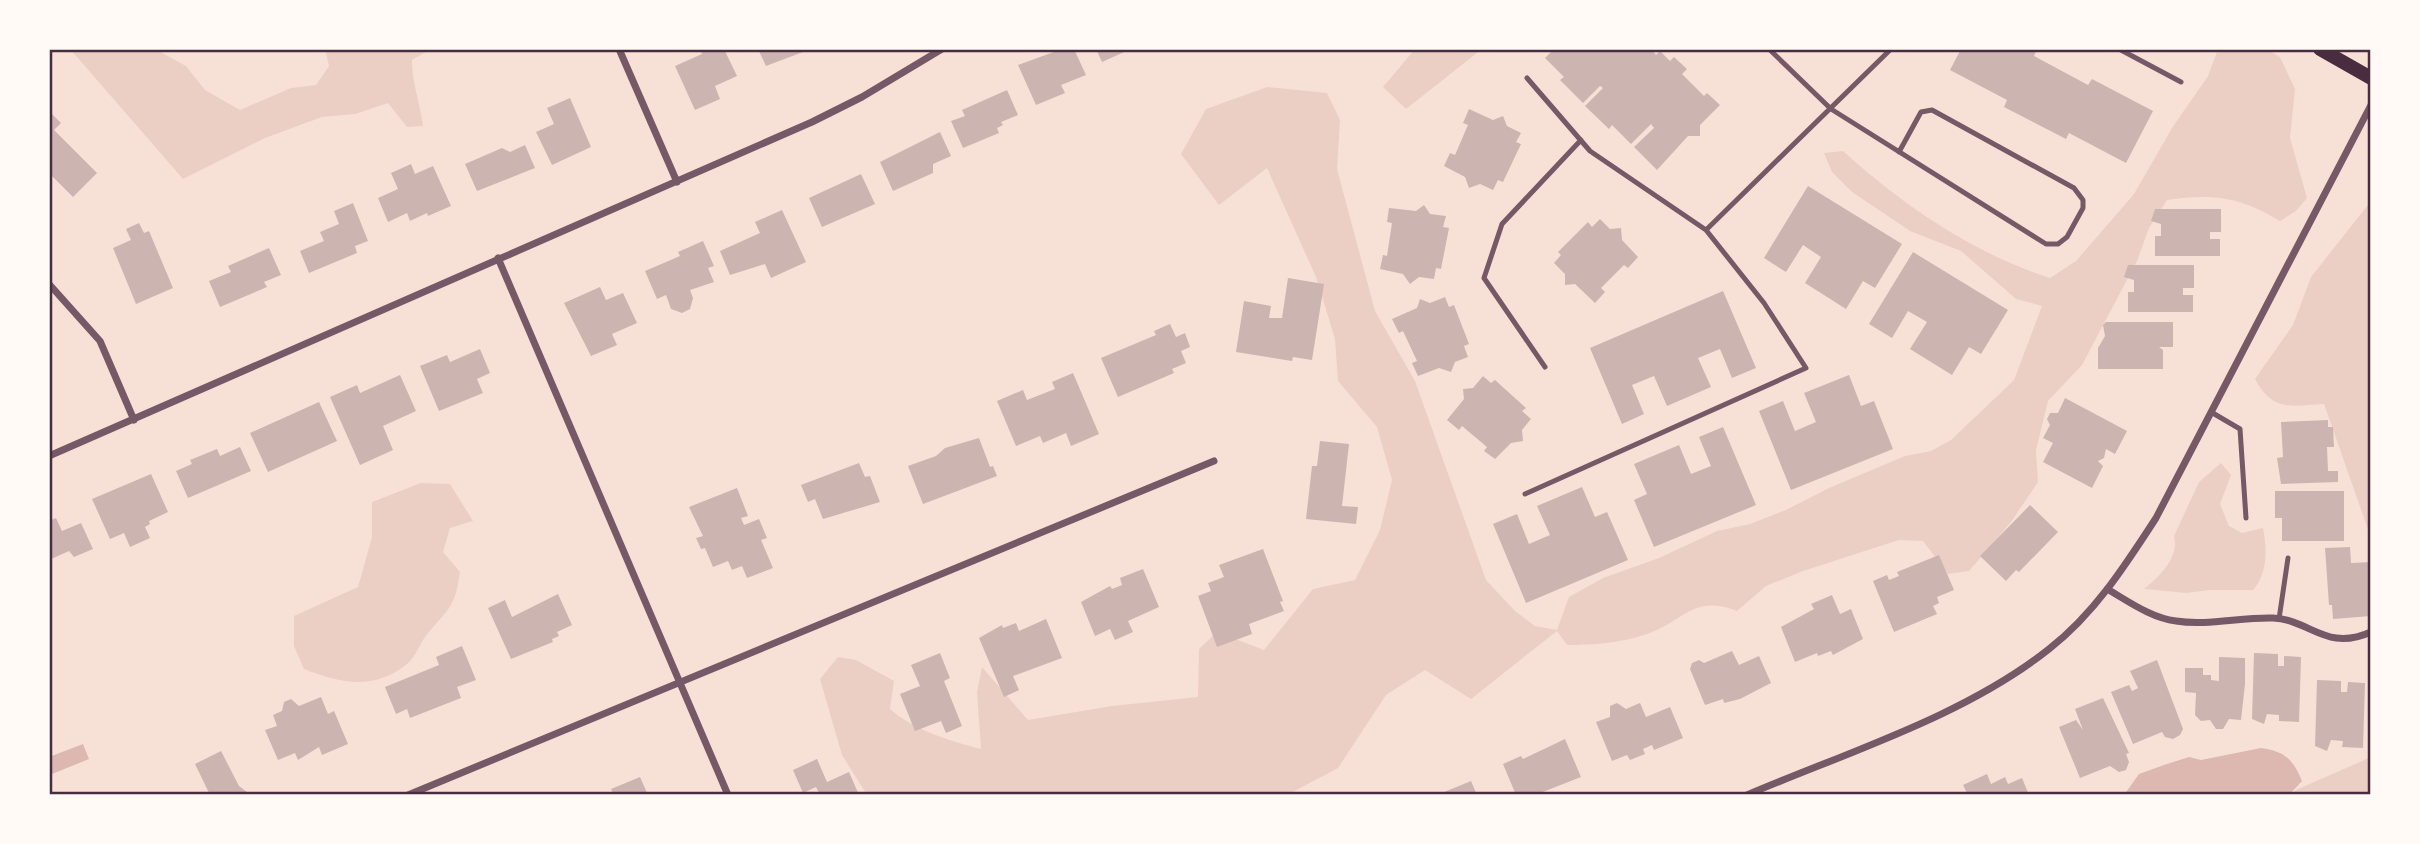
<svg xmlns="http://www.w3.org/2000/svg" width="2420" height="844" font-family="'Work Sans',sans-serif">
<rect width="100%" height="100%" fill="#f7e1d7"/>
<path fill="#ebcfc5" d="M70 49H155L186 66 205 90 240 110 291 88 316 85 329 66 325 49H431L412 60C412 83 420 103 423 126L407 127 388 103 355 114 322 117 265 138 183 179Z
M1415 49H1482L1406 109 1383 87Z
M2218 49H2267L2280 57 2295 89 2290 138 2307 198 2296 211 2280 221C2241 197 2212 193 2167 200L2149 228 2137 261 2082 365 2048 401 2036 450 2038 482 2011 522 1969 571 1948 574 1923 541 1899 540 1803 571 1766 586 1737 611C1693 594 1685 621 1647 634 1621 643 1594 645 1567 645L1557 631 1471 699 1425 670 1386 695 1338 768 1287 795H867L842 755 820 679 838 657 856 660 894 681 890 709C914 730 950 741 981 749L977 692 982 667 1028 720 1112 706 1198 697 1199 649 1217 632 1264 650 1313 589 1355 580 1380 530 1392 480 1377 427 1338 381 1335 339 1316 277 1267 168 1219 205 1181 154 1206 109 1267 87 1327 93 1340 120 1337 169 1375 311 1415 381 1486 580 1515 611 1535 626 1557 630 1569 597 1603 578 1659 558 1717 531 1750 524 1786 510 1829 488 1905 456 1931 451 1951 440 2014 380 2042 306 2016 299 1961 251 1910 231 1852 192 1832 172 1824 153 1843 151C1904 206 1971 252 2050 278L2076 261 2134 194 2172 128 2208 76Z
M2371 201V538L2324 404C2291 406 2273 412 2255 379L2293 325 2311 277Z
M2221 463 2231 475 2220 504 2229 526 2242 533 2263 528C2267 548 2268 574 2253 590H2209L2187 593 2144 589C2159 577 2180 557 2174 536L2199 482Z
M421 483 450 484 473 521 450 528 443 552 460 572C455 607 450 607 428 633 420 642 416 657 407 664 374 691 340 683 304 669L294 646V616L358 587 372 537V502Z
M2371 757V795H2290L2296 790Z"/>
<path fill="#dcb8b0" d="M83 744 89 759 52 774 49 757Z
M2261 748C2284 751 2293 759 2302 781L2289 795H2124L2139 774 2164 765 2189 757 2201 760Z"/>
<path fill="#ccb4b1" d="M700 49H724L737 76 715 86 720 99 695 110 675 66 702 54Z
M758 49H811L766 66Z
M1062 49H1074L1086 75 1061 85 1065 93 1036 105 1018 65Z
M1096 49H1131L1102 62Z
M1554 49H1651L1656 55 1660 51 1670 61 1674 57 1687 69 1682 74 1704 96 1707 93 1720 105 1700 125V136H1688L1657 170 1634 147 1654 128 1651 124 1631 144 1612 125 1609 129 1585 106 1603 88 1600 86 1583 103 1560 80 1564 77 1545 58Z
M1961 49H2032L2036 51 2034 56 2088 85 2092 79 2153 111 2126 163 2069 133 2066 139 2004 107 2007 100 1950 70Z
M1007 90 1018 115 1001 122 1003 125 997 128 999 133 963 148 951 121 965 116 962 110Z
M570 98 591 147 552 165 536 132 554 124 547 108Z
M1469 109 1493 120 1503 116 1507 126 1521 133 1516 142 1521 144 1503 182 1498 180 1493 190 1480 184 1469 188 1465 177 1444 166 1450 153 1455 155 1468 125 1463 123Z
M49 111 61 123 54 130 97 173 73 197 49 173Z
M940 132 951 156 933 164V173L893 191 880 162Z
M525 145 535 168 477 191 465 164 502 148 510 152Z
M411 164 415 174 433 166 451 206 428 216 427 213 410 221 407 213 388 222 378 198 398 189 391 173Z
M861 174 875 204 822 227 809 198Z
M1808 186 1902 244 1875 288 1863 281 1846 309 1805 283 1821 257 1803 245 1786 272 1764 258Z
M353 203 368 241 355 246 357 253 309 273 300 251 324 241 320 232 339 224 334 211Z
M1424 205 1430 214 1446 216 1443 227 1449 228 1441 269 1436 268 1434 279 1419 277 1410 284 1403 274 1380 269 1383 255 1387 256 1392 223 1387 222 1389 208 1416 211Z
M2155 209H2221V232H2210V239H2220V256H2155V236H2161V224L2151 221Z
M782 210 806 262 771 278 765 264 730 275 720 251 760 233 755 222Z
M1600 219 1610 229 1621 228 1622 240 1638 257 1628 268 1624 265 1601 288 1605 292 1595 303 1575 284 1565 285V274L1554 263 1561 255 1558 252 1588 222 1592 227Z
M139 223 144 233 149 231 173 288 136 304 113 248 131 240 126 229Z
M703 241 714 266 708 268 714 282 690 290 693 298 690 309 682 313 671 309 666 295 657 299 645 271 680 256 678 252Z
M269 248 281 275 264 282 267 287 220 307 209 281 231 272 228 266Z
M1913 252 2008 310 1981 354 1969 347 1952 375 1910 349 1927 322 1908 311 1892 338 1869 324Z
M2128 265H2194V288H2183V295H2193V312H2128V292H2134V280L2124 277Z
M1288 278 1324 284 1312 360 1293 357 1292 361 1236 352 1244 301 1271 306 1269 318H1282Z
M600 287 606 300 623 293 637 323 612 334 617 345 591 356 564 303Z
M1723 291 1756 368 1732 378 1720 349 1698 358 1711 387 1667 406 1654 376 1632 385 1644 414 1622 424 1590 348Z
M1445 297 1449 307 1454 305 1469 344 1464 346 1468 357 1455 362 1451 372 1439 368 1418 376 1412 363 1417 361 1403 331 1399 333 1392 319 1417 308 1420 299 1430 303Z
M2106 322H2173V347H2159L2163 350V369H2098V348L2105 336 2103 325Z
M1170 324 1176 337 1185 333 1190 347 1181 351 1186 363 1172 369 1174 373 1118 397 1101 358 1156 335 1154 331Z
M480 349 490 373 477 379 483 393 439 411 420 366 447 355 450 362Z
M1073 373 1099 434 1071 446 1066 433 1043 443 1040 436 1016 446 997 401 1023 390 1027 400 1055 389 1052 382Z
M400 375 416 411 383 426 393 450 360 465 330 397 357 385 360 393Z
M1849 375 1861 406 1874 401 1893 449 1791 490 1759 411 1783 401 1795 431 1816 422 1804 393Z
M1483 376 1491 383 1495 380 1526 408 1522 411 1531 419 1522 430 1523 441 1511 443 1495 459 1484 451 1487 447 1462 426 1459 430 1447 420 1464 399 1463 389 1473 388Z
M2065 398 2127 431 2115 454 2106 449 2104 458 2098 461 2103 466 2092 488 2043 462 2053 443 2043 438 2050 425 2047 419 2050 413H2058Z
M319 402 337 441 268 472 250 433Z
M2328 420V427H2333L2334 447H2327L2328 471H2338V482L2281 484 2277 458 2283 457 2281 422Z
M1723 427 1756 505 1654 547 1634 500 1647 494 1634 464 1679 445 1691 474 1711 466 1699 437Z
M979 438 990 467 993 466 997 476 923 504 908 466 936 456 945 448Z
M1320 441 1349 444 1342 506 1358 507 1356 524 1306 519 1312 466H1317Z
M240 447 251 471 188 498 176 471 192 464 190 460 217 449 220 456Z
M859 463 865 477 870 476 880 502 823 519 815 499 808 502 801 485Z
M151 474 168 512 149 521 150 524 145 527 150 538 130 547 124 533 110 539 92 499Z
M1582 487 1595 517 1607 512 1628 560 1526 603 1493 524 1517 514 1529 544 1550 535 1537 506Z
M737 488 748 516 741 518 744 525 759 519 767 538 761 540 773 568 747 578 742 566 732 570 728 561 713 567 705 548 701 549 696 538 703 536 689 507Z
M2275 491H2344V541H2282V518H2275Z
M2030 505 2058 532 2019 572 2016 570 2006 581 1980 556Z
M56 518 62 531 81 523 93 549 74 557 69 551 49 560V521Z
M2350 547 2351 563 2371 562V616L2333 619 2332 605H2329L2325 548Z
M1263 549 1283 601 1280 602 1284 611 1249 624 1252 634 1217 647 1198 596 1211 591 1208 583 1224 577 1219 565Z
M1939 555 1954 590 1937 597 1939 603 1933 606 1937 614 1894 632 1873 581 1887 575 1889 580 1899 576 1897 572Z
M1143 569 1159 607 1128 621 1133 632 1115 640 1110 629 1095 636 1081 602 1110 586 1112 589 1122 585 1120 578Z
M558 594 572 625 557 632 559 636 552 639 553 642 511 659 488 608 505 600 512 617Z
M1832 595 1840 614 1851 609 1863 639 1833 655 1831 651 1818 656 1817 653 1795 662 1781 627 1814 609 1811 604Z
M1046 619 1062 658 1013 676 1019 690 1004 697 979 638 1002 625 1003 628 1016 623 1019 631Z
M462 646 476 680 457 687 461 698 410 718 407 709 396 714 385 687 439 665 436 657Z
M1732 651 1739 665 1759 656 1771 683 1740 699 1724 703 1723 699 1705 705 1690 669 1692 663 1699 660 1704 663Z
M940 653 950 678 944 681 962 726 946 733 941 721 915 731 900 694 920 686 911 665Z
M2254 653 2278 654V666H2284V656L2301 657 2299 722 2279 721V715L2267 714 2264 724 2252 719Z
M2219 657 2245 658V684L2241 720 2229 719 2223 729H2216L2210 720 2201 721 2195 715 2196 693 2185 692V668H2203V675H2211V680L2219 681Z
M2157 660 2183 729 2180 735 2173 739 2165 737 2162 732 2133 744 2111 692 2129 685 2132 691 2138 688 2130 671Z
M2317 680 2341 681V692H2347L2348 682 2365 683 2363 748 2342 747 2343 741 2331 740 2327 751 2315 746Z
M321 697 328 714 334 711 348 744 322 755 319 747 298 760 295 753 278 760 265 730 277 726 273 715 282 711 284 702 291 699 299 706Z
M2103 698 2129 753 2126 754 2129 762 2126 770 2119 772 2110 766 2080 778 2059 727 2076 720 2083 730 2075 709Z
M1617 703 1626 709 1640 703 1646 717 1670 707 1683 738 1654 750 1652 745 1643 749 1645 754 1630 760 1627 755 1612 761 1596 722 1610 717V706Z
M1565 739 1581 777 1535 795H1516L1503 764 1521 756 1523 759Z
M221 751 239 786 251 795H210L195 764Z
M817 759 827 782 849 772 859 795H820L816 787 803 793 793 770Z
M1987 774 1991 784 2005 777 2008 784 2022 778 2029 795H1968L1963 785Z
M640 777 648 795H608L613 793 611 789Z
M1471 781 1477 795H1437Z"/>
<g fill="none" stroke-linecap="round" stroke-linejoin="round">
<path stroke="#755966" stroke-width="5" d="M1769 49 1831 109 2046 244H2058L2067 237 2083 208V200L2074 188 1932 110 1921 112 1899 152
M2119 49 2181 82
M1527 78 1590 151 1706 230
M1545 367 1484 278 1502 224 1581 140
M2211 412 2240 429 2246 518
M1525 494 1806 368 1764 303 1706 230 1891 49
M2279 619 2288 558"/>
<path stroke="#755966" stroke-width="7" d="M619 49 677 182
M498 258 728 795
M49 284 100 341 134 420
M49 456 812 122 862 97 942 49
M2107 589C2128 601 2151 618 2176 621 2207 626 2241 617 2273 618 2311 620 2326 652 2371 632
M408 795 1214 461
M1747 795C1845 753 1965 716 2049 649 2094 614 2125 566 2156 518L2371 105"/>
<path stroke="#4a2c40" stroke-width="14" d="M2320 49 2371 78"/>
</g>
<rect width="2420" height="844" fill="none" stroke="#fffaf5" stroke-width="102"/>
<rect x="51" y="51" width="2318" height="742" fill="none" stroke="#4a2c40" stroke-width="2.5"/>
</svg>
